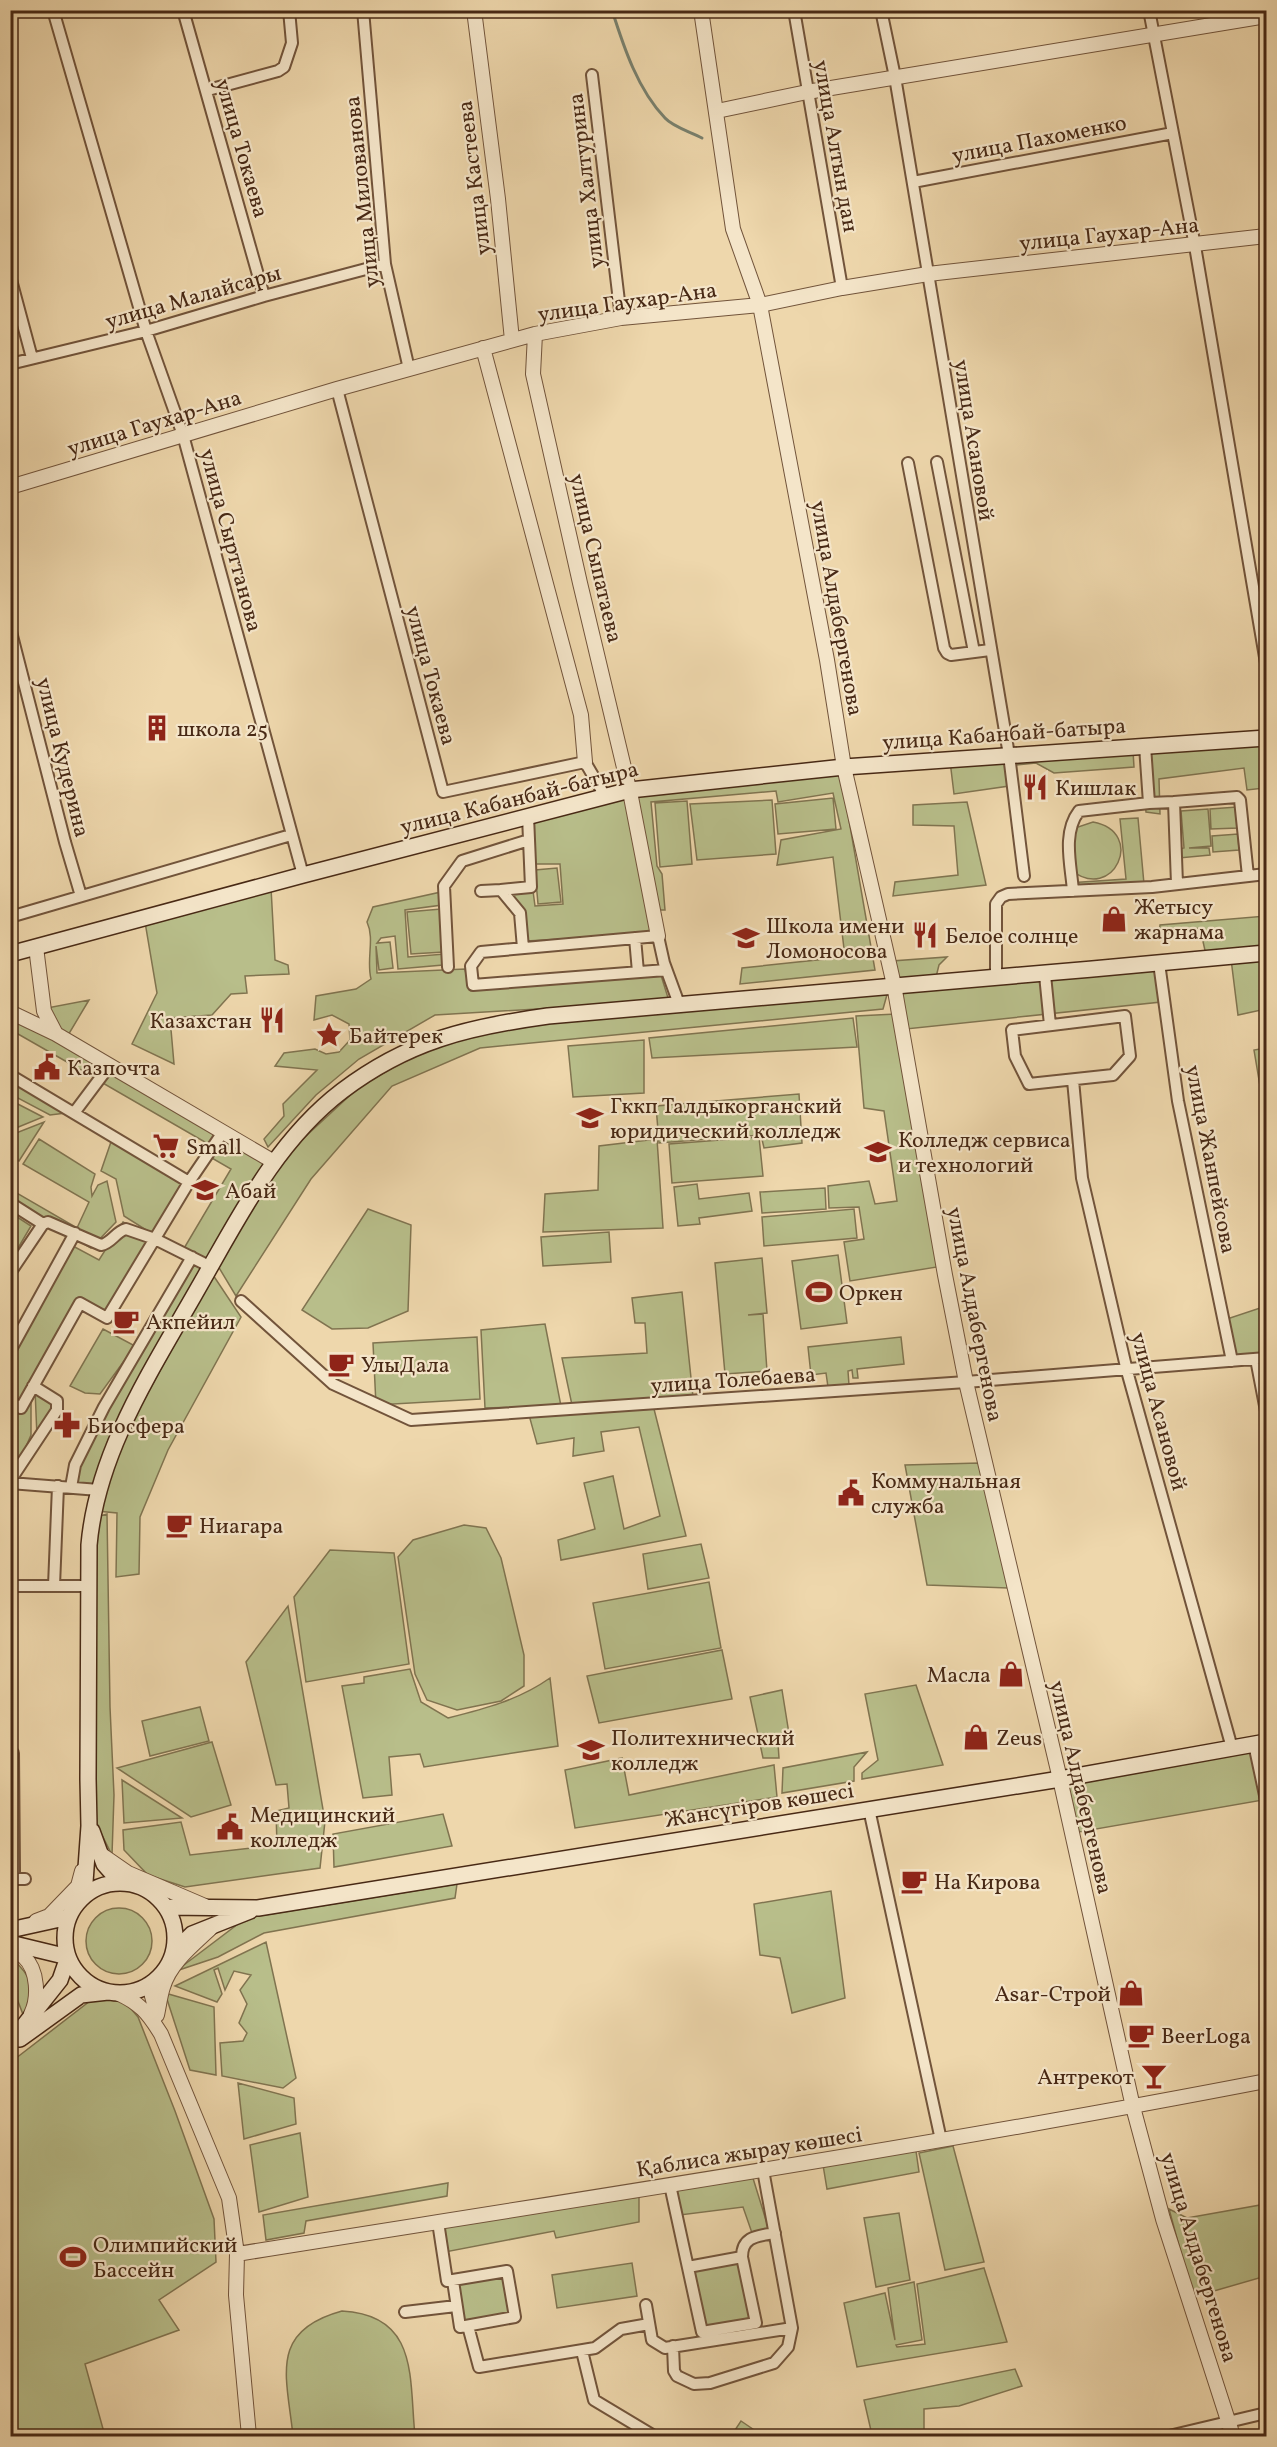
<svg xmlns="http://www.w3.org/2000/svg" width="1277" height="2447" font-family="Vollkorn,serif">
<rect width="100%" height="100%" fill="#eed7ac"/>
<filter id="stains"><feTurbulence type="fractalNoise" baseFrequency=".00333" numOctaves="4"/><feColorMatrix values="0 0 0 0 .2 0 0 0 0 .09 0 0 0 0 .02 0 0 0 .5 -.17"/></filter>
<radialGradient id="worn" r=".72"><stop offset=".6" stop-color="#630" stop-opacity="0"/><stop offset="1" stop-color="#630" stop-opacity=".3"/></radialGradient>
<path fill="#b8be8a" stroke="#807450" stroke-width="1.5" d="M1266 741V808L1264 788 1247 790 1244 768 1159 779 1160 814 1146 812 1140 750Z
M1133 751 1134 767 1054 773 1036 763 1015 765V758Z
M1005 759 1009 786 954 794 950 761Z
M841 774 875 970 740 984 742 968 845 957 833 857 777 865 781 840 841 829 833 793 778 802 776 791 651 802 657 866 662 874 665 910H657L636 793Z
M628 795 654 934 526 941 510 892 533 891 535 906 563 904 560 864H533L531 818Z
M833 798 836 829 778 834 775 804Z
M772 800 776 854 697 860 690 804Z
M687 801 692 864 660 867 655 803Z
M967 802 986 885 893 896 895 882 958 875 954 826 913 825V805Z
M1237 807 1238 828 1211 829 1210 809Z
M1208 809 1211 846 1189 848H1209L1210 855 1179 858V849L1184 848 1181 811Z
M1138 818 1144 884 1070 896 1068 883 1126 879 1120 819Z
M1093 822C1147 832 1113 904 1071 870L1075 828Z
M1238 834 1239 850 1213 852 1212 836Z
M557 868 561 902 538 904 535 870Z
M271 888 275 960 288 965 289 974 245 976 247 993 231 994 212 1015 170 1018 174 1064 132 1044 157 993 145 922Z
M441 892 442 905 405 910 408 957 445 954 443 965 398 969 395 936 381 938 377 943 390 942 393 968 379 970 376 946 377 973 465 969 469 988 660 972 669 1001 435 1015 359 1059 316 1095 268 1147 264 1139 284 1116 283 1104 317 1070 275 1066 284 1053 315 1049 326 1054 339 1052 350 1040 349 1024 332 1015 314 1020 316 996 356 989 371 979C366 960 375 939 367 922L373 907Z
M441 909 444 952 411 954 407 912Z
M1266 916V949L1206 955 1200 928 1159 935 1160 925Z
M947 957 939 965 936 977 896 982 892 961Z
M1266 957V1009L1238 1015 1231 959Z
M1155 969 1161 1002 906 1029 899 990Z
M888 991 883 1009 480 1048 392 1086 311 1179 236 1296 218 1266 280 1160 359 1087 434 1044 534 1018Z
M89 1000 67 1037 58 1027 47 1008Z
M11 1011 106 1067 95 1078 11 1030Z
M896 1014 937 1267 850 1281 844 1242 864 1239 859 1207 829 1208 828 1186 869 1181 875 1204 897 1201 884 1111 864 1108 856 1016Z
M853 1018 857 1047 652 1058 649 1038Z
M644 1040V1093L573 1097 568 1046Z
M1266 1048V1085L1260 1086 1254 1050Z
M111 1069 219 1134 210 1145 101 1082Z
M19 1083 66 1113 50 1115 14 1096Z
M799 1094 802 1143 764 1148 761 1135 659 1143 656 1106Z
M12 1101 43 1117 11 1130Z
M44 1122 19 1161 11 1157V1135Z
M224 1135 270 1163 210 1263 183 1250 231 1169 210 1157Z
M759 1137 763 1176 672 1183 669 1144Z
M39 1139 95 1174 91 1187 92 1196 98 1185 107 1181 116 1222 91 1248 11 1202 10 1189 77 1228 89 1202 23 1164Z
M112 1139 184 1183 154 1235 124 1216 116 1179 101 1171Z
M657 1139 663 1228 543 1232 545 1194 598 1190 599 1146Z
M697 1184 699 1199 749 1193 752 1211 699 1218 700 1224 678 1226 674 1187Z
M825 1188 826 1209 762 1213 760 1192Z
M368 1209 411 1225 408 1311 368 1328 332 1329 302 1310Z
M854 1209 857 1238 764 1246 762 1217Z
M11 1213 31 1226 11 1260Z
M123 1222 153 1240 106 1316 80 1301 20 1406 11 1400V1355L73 1246 99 1260Z
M609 1232 611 1262 543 1266 541 1237Z
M838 1255 847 1323 801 1329 792 1261Z
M762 1258 767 1313 748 1315 763 1314 767 1371 725 1374 715 1263Z
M193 1260 206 1268 97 1487 74 1484 77 1467Z
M213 1275 241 1317 168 1450 140 1517 139 1574 116 1577 117 1513 97 1511 113 1456Z
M682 1292 693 1397 572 1405 562 1358 647 1353 645 1323H635L632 1298Z
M1266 1306V1354L1234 1358 1227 1319Z
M545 1324 561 1406 485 1408 481 1330Z
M103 1329 135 1346 100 1394 85 1393 70 1386Z
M477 1337 480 1399 376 1405 373 1343Z
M901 1337 904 1364 857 1369 858 1378H853L852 1370 848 1371 849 1385 828 1387 826 1373 811 1375 808 1347Z
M35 1389 62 1401 37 1437Z
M31 1395V1435L11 1481V1405L22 1411Z
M654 1409 686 1536 561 1560 558 1540 595 1529 584 1483 613 1476 624 1529 660 1516 639 1427 601 1432 604 1451 573 1456 574 1438 537 1444 529 1415Z
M979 1463 1008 1588 927 1585 905 1465Z
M107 1514 110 1707 114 1795 112 1855 94 1819 96 1517Z
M464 1525 486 1528 501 1558 524 1655V1686L501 1701 457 1710 427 1700 415 1674 398 1557 413 1540Z
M701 1544 709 1578 648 1589 643 1554Z
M330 1550 394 1553 409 1664 306 1682 294 1597Z
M709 1582 721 1648 605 1669 593 1603Z
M288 1606 325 1821 320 1868 185 1887 148 1875 124 1850 123 1830 181 1822 190 1855 277 1845 276 1811 289 1808 287 1784 276 1785 246 1662Z
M722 1650 732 1699 599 1723 587 1676Z
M410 1669 421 1702 448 1718C484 1709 519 1700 550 1678L558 1746 424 1767 420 1754 389 1757 392 1795 363 1798 342 1686 364 1683V1677Z
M916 1685 943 1765 862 1779V1773L878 1760 865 1694Z
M782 1690 790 1740 778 1743 779 1758H763L750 1697Z
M200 1707 209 1741 150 1756 142 1721Z
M212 1742 231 1805 191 1817 117 1768Z
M1251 1750 1263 1800 1079 1832 1068 1783Z
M867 1752 854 1767V1781L782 1793 783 1768Z
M622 1758 629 1795 774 1765 777 1797 575 1828 565 1770Z
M122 1780 182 1818 124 1823Z
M443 1814 452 1846 334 1867 333 1834Z
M457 1884 455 1898 264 1933 218 1957 176 1971 246 1918Z
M831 1891 845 1998 792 2013 780 1958 760 1955 754 1904Z
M86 1941a33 33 0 1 1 66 0a33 33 0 1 1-66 0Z
M266 1942 296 2078 283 2088 222 2076 220 2043 243 2041 247 2033 239 2023 247 2004 240 1990 251 1975 234 1971 225 1990 218 1968 214 1970 222 1994 217 2002 175 1986Z
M10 1957C22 1966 28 1976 34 1990L24 2017 11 1983Z
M165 1993 214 2007 216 2075 190 2070Z
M112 1997 126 2003 138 2017 175 2111 214 2219 216 2262 159 2300 179 2330 85 2364 105 2436H19L11 2426V2062L90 2001Z
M238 2083 294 2098 296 2124 244 2139Z
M300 2133 308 2197 259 2212 250 2145Z
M953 2146 984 2262 945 2270 919 2153Z
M916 2151 919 2172 827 2189 823 2165Z
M752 2175 769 2230 752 2233 743 2207 680 2215 674 2189Z
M448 2183 447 2196 306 2221 304 2233 266 2240 263 2215Z
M639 2197V2222L556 2238 554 2231 440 2253 434 2228Z
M1266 2204V2276L1193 2297 1169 2209 1187 2218Z
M899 2213 910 2280 876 2287 864 2218Z
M738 2262 750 2319 704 2327 692 2270Z
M632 2263 637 2296 557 2308 552 2275Z
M984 2268 1007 2342 857 2367 844 2303 885 2293 895 2340 888 2288 914 2282 922 2340 896 2345 897 2347 925 2344 917 2284Z
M503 2275 511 2315 462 2322 456 2284Z
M342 2311C419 2315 409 2378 415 2436H293C287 2377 268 2331 342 2311Z
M1015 2369 1022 2386 959 2406 924 2409V2436L872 2435 864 2400Z
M741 2421 763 2436H731Z"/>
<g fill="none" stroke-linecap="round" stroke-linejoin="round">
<path stroke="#79806d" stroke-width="3" d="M612 10C624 48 638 90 665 118 673 127 691 132 702 138"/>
<g stroke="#72543b" stroke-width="14">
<path id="minor" d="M53 10 146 331 183 435 303 875
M183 10 264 296
M363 10 385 264 409 369
M794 10 842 288
M881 10 895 77 1009 755 1024 876
M1149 10 1195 246 1266 663
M592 75 621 318
M208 90 278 71 284 67 292 43 289 10
M913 182 1173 133
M10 276 32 358
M10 364 146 331 264 296 385 264
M337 389 443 792 585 762 605 796
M937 462 974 652
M908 463 944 648 947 653 951 655 990 650
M10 628 65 842 81 896
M1149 803 1174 802
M1177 884 1174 802 1237 797 1240 800 1248 876
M481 891 501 890
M1073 891C1071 865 1062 833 1079 811L1149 803 1145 746
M10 917 291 835
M635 938 638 972
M523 948 520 913 501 890 531 887 528 816
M1159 963 1178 1101 1232 1361
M448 967 444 886 462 861 529 840
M666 970 473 985 471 966 481 952 658 936 664 963 679 1004
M1045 975 1050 1025
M996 978V904L1001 897 1008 894 1152 887 1266 874
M1125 1016 1130 1056 1113 1075 1029 1084 1015 1056 1012 1030Z
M10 1075 189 1182 223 1132
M1073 1080 1082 1178 1127 1371 1232 1748
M74 1113 110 1065
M10 1203 43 1224
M10 1273 43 1224 48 1222 101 1245C112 1243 115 1232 126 1229L155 1239 211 1267
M241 1301 333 1384 411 1420 966 1382 1266 1358
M10 1351 75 1233
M1256 1359 1266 1411
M10 1402 21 1408 80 1303 107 1318 189 1182
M10 1481 57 1410V1401L33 1386
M10 1483 99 1490
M71 1487 75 1465 104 1407 192 1257
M10 1586H88
M54 1586 58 1486
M1254 1744 1266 1800
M10 1753H13L14 1871 10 1882
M869 1809 941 2140
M10 1879H25
M670 2185 702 2332 756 2323 742 2257 688 2267
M438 2222 447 2281 507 2271 515 2317 460 2327 453 2281
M742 2257C742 2236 758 2236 775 2233
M646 2305 652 2340 665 2348 792 2328
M405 2312 456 2306
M468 2326 479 2367 595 2348 621 2329 649 2324
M673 2346 674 2371 677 2376 694 2384 710 2383 774 2363 788 2347 792 2328 763 2170
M582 2351 594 2400 654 2436
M1169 2436 1266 2413"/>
</g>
<g stroke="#72543b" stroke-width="16">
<path id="tertiary" d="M474 10 498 199 512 340
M701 10 733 229 760 305 827 660 844 767 894 985 945 1275 966 1382 1060 1779 1133 2107 1163 2219 1233 2436
M717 111 807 92 1266 16
M535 334 533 374 580 583 631 797 658 936
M483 348 581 715 585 762
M10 487 337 389 535 334 621 318 760 305 842 288 928 274 1266 236
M36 947 44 1011 56 1034 274 1162
M10 1012 56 1034
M102 1855 128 1873 205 1906
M36 1921 49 1916 78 1886 82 1871
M10 1950C15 1952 20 1954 24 1957 38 1970 39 1998 31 2014
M149 1985 156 2011
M117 1993C140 2003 148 2013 161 2034L229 2198 237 2254 236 2295 249 2436
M157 2015C159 2006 160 1996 163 1987 170 1963 193 1945 211 1928
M237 2254C581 2199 925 2147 1266 2081"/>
</g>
<g stroke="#482915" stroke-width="18">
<path id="secondary" d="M10 954 303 875 630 790 844 767 1266 738
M92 1831 104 1864 120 1882
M65 1938a55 55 0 1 1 110 0a55 55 0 1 1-110 0Z
M84 1896 89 1826 88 1779 89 1545C97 1453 151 1371 196 1292 237 1221 275 1142 342 1091 408 1041 468 1027 548 1016 788 994 1027 976 1266 953
M166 1907 258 1908 1060 1779 1266 1742
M10 1930 69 1917
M10 1943 68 1957 60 1980 10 2043
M174 1952 192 1934 250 1911
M20 2039 81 1995 108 1992"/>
</g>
<use href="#minor" stroke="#f4e5c9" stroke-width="10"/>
<use href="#tertiary" stroke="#f4e5c9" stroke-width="14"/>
<use href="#secondary" stroke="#f4e5c9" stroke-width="15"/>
</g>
<defs>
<g id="building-bare" transform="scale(2.07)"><path d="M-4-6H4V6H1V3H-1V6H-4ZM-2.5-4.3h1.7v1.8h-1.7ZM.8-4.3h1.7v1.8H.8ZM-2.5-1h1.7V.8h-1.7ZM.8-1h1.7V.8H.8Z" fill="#8f2418" stroke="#f4e5c9" stroke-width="2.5" paint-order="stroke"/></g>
<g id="restaurant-bare" transform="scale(2.07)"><path d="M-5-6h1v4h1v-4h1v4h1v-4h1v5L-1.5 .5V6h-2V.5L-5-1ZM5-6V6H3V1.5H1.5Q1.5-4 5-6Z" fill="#8f2418" stroke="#f4e5c9" stroke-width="2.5" paint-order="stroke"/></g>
<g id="shop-bare" transform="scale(2.07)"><path d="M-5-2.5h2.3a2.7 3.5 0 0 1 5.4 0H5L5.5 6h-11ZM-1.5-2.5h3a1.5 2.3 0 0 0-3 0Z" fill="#8f2418" stroke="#f4e5c9" stroke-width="2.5" paint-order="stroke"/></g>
<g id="school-bare" transform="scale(2.07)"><path d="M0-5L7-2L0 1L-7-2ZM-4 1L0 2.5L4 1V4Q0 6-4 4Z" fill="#8f2418" stroke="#f4e5c9" stroke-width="2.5" paint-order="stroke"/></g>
<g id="sight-bare" transform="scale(2.07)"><path d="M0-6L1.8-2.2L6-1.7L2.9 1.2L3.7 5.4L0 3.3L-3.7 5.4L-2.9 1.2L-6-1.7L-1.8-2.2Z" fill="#8f2418" stroke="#f4e5c9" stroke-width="2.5" paint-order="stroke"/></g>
<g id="civic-bare" transform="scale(2.07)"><path d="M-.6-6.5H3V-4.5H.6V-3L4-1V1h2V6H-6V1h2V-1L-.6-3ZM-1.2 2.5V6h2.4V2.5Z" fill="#8f2418" stroke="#f4e5c9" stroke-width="2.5" paint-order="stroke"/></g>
<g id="university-bare" transform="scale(2.07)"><path d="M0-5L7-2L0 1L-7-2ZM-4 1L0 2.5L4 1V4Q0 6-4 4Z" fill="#8f2418" stroke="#f4e5c9" stroke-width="2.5" paint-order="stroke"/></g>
<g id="supermarket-bare" transform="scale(2.07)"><path d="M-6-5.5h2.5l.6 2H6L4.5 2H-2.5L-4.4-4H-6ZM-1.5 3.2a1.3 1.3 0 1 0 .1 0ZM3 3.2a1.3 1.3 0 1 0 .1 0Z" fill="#8f2418" stroke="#f4e5c9" stroke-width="2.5" paint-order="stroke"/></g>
<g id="stadium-bare" transform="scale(2.07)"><path d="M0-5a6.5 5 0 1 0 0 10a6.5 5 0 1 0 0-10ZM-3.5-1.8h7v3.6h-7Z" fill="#8f2418" stroke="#f4e5c9" stroke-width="2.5" paint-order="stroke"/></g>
<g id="cafe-bare" transform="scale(2.07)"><path d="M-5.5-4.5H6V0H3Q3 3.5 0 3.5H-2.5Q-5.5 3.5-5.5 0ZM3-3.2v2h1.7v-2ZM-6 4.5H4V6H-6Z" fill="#8f2418" stroke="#f4e5c9" stroke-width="2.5" paint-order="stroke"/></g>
<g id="pharmacy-bare" transform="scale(2.07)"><path d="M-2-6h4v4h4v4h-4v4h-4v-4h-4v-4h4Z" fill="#8f2418" stroke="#f4e5c9" stroke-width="2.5" paint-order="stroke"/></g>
<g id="bar-bare" transform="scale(2.07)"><path d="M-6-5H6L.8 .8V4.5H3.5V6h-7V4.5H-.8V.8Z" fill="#8f2418" stroke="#f4e5c9" stroke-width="2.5" paint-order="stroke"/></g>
</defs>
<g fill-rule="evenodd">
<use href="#building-bare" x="157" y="728"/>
<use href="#restaurant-bare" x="1035" y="787"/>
<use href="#shop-bare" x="1114" y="919"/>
<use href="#restaurant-bare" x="925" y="935"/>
<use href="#school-bare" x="746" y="938"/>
<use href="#restaurant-bare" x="272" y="1020"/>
<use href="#sight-bare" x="329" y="1035"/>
<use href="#civic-bare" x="47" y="1067"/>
<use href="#university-bare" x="590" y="1118"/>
<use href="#supermarket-bare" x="166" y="1146"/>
<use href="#university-bare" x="878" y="1152"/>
<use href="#school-bare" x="205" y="1190"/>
<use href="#stadium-bare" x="819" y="1292"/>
<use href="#cafe-bare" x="126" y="1321"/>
<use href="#cafe-bare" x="341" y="1364"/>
<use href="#pharmacy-bare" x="67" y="1425"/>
<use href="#civic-bare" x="851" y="1493"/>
<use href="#cafe-bare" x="179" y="1525"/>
<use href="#shop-bare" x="1011" y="1674"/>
<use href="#shop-bare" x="976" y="1737"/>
<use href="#university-bare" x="591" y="1750"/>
<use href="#civic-bare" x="230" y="1827"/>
<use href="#cafe-bare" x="914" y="1881"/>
<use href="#shop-bare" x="1131" y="1993"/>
<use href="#cafe-bare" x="1141" y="2035"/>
<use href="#bar-bare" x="1154" y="2076"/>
<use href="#stadium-bare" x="73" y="2257"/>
</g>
<g text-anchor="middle" stroke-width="4.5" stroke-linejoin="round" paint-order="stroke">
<g font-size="22" fill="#482915" stroke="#f4e5c9">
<text transform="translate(1039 138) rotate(-11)" y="8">улица Пахоменко</text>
<text transform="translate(837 146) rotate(80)" y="8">улица Алтын дан</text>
<text transform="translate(243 148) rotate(74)" y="8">улица Токаева</text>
<text transform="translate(473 178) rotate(-97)" y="8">улица Кастеева</text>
<text transform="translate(585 181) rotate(-97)" y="8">улица Халтурина</text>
<text transform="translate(361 192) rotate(-96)" y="8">улица Милованова</text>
<text transform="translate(1109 233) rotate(-6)" y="8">улица Гаухар-Ана</text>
<text transform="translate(193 296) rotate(-16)" y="8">улица Малайсары</text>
<text transform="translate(627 301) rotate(-8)" y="8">улица Гаухар-Ана</text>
<text transform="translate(154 422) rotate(-17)" y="8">улица Гаухар-Ана</text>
<text transform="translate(975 440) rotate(81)" y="8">улица Асановой</text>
<text transform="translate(232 540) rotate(75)" y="8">улица Сырттанова</text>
<text transform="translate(597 558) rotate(77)" y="8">улица Сыпатаева</text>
<text transform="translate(838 608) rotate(80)" y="8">улица Алдабергенова</text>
<text transform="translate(432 675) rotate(75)" y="8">улица Токаева</text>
<text transform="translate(1004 733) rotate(-4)" y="8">улица Кабанбай-батыра</text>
<text transform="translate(64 757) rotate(76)" y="8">улица Кудерина</text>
<text transform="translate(519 797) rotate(-14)" y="8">улица Кабанбай-батыра</text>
<text transform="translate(1212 1159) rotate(79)" y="8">улица Жанпейсова</text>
<text transform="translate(976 1314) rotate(79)" y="8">улица Алдабергенова</text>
<text transform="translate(733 1379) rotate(-4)" y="8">улица Толебаева</text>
<text transform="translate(1160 1411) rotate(75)" y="8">улица Асановой</text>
<text transform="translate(1082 1787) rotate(77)" y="8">улица Алдабергенова</text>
<text transform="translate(759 1804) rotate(-9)" y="8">Жансүгіров көшесі</text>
<text transform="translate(749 2151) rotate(-9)" y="8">Қаблиса жырау көшесі</text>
<text transform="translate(1200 2257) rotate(73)" y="8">улица Алдабергенова</text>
</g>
<g font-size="22" fill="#482915" stroke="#f4e5c9" text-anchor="start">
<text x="177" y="736">школа 25</text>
<text x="1055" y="795">Кишлак</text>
<text x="1134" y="914">Жетысу<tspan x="1134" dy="25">жарнама</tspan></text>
<text x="766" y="933">Школа имени<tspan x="766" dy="25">Ломоносова</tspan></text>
<text x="945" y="943">Белое солнце</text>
<text x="252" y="1028" text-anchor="end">Казахстан</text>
<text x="349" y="1043">Байтерек</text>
<text x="67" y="1075">Казпочта</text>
<text x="610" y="1113">Гккп Талдыкорганский<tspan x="610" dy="25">юридический колледж</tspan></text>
<text x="898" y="1147">Колледж сервиса<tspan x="898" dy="25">и технологий</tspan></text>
<text x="186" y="1154">Small</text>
<text x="225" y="1198">Абай</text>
<text x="839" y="1300">Оркен</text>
<text x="146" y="1329">Акпейил</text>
<text x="361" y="1372">УлыДала</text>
<text x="87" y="1433">Биосфера</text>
<text x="871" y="1488">Коммунальная<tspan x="871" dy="25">служба</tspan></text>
<text x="199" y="1533">Ниагара</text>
<text x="991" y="1682" text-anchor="end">Масла</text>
<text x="611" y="1745">Политехнический<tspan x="611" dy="25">колледж</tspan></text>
<text x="996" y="1745">Zeus</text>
<text x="250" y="1822">Медицинский<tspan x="250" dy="25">колледж</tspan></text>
<text x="934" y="1889">На Кирова</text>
<text x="1111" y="2001" text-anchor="end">Asar-Строй</text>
<text x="1161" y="2043">BeerLoga</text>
<text x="1134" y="2084" text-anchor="end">Антрекот</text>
<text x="93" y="2252">Олимпийский<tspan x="93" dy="25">Бассейн</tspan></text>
</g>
</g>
<rect width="1277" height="2447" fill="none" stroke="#eed7ac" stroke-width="36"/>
<rect x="12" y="12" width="1253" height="2423" fill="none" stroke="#482915" stroke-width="3"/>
<rect x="18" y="18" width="1241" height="2411" fill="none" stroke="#482915" stroke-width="1.5"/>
<rect width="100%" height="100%" filter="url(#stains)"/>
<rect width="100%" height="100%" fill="url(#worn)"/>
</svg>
